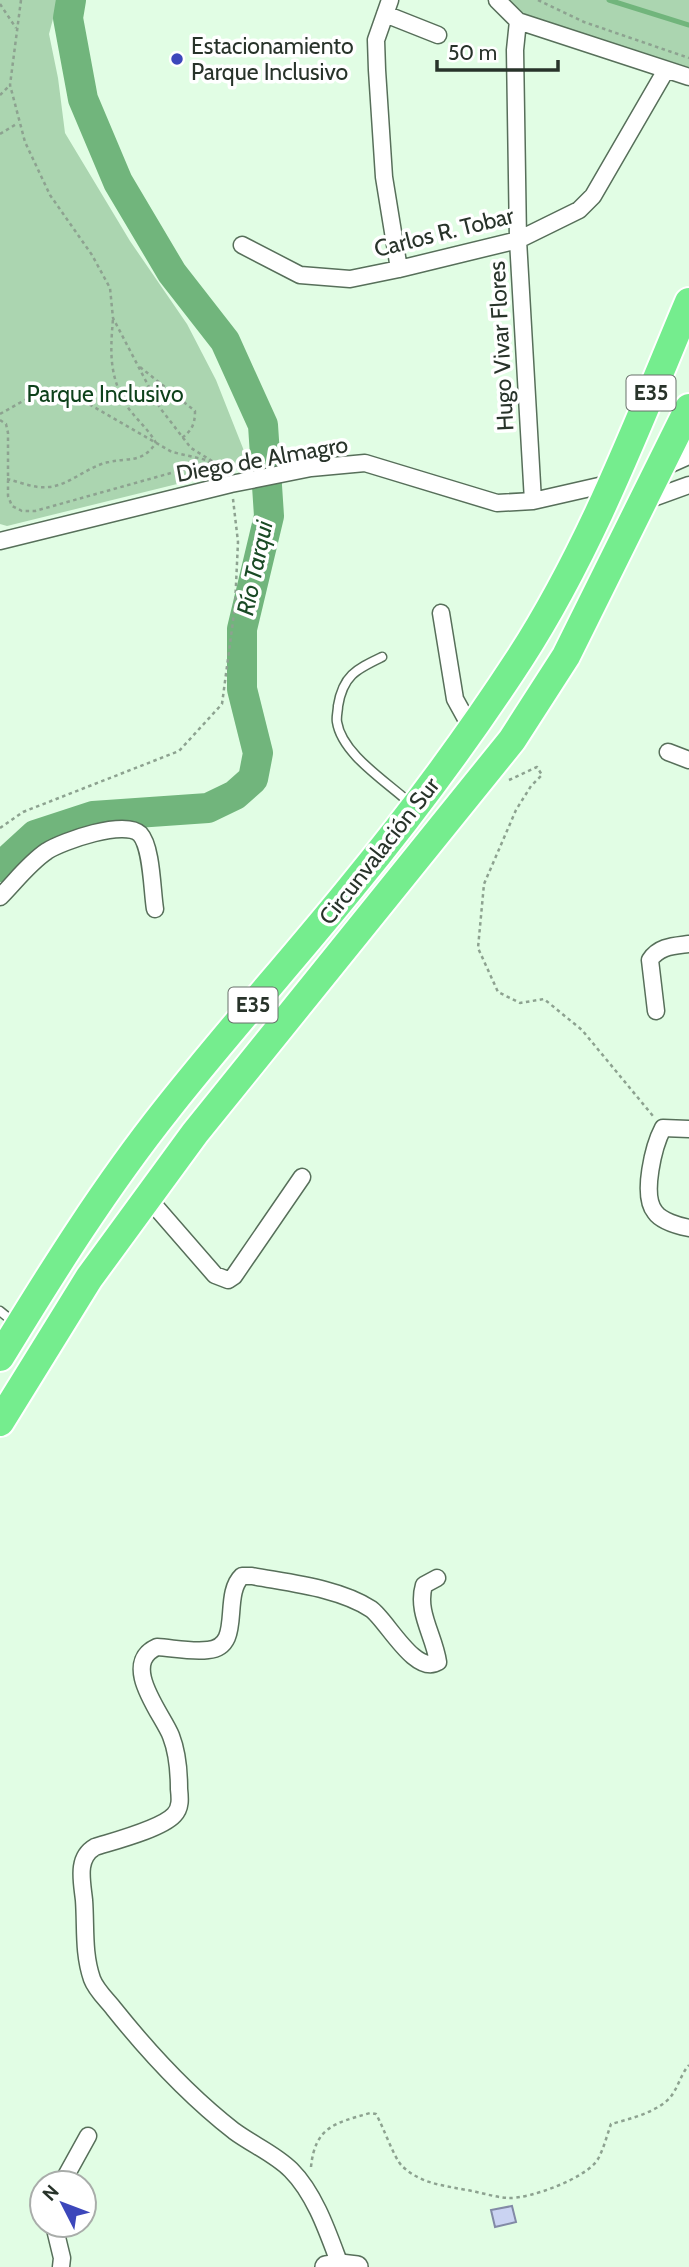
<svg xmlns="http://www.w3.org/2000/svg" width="689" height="2267" font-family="Cabin,sans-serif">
<rect width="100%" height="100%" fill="#e1fde4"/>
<path fill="#abd5b0" d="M0 0H58L49 34 58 78 65 133 130 241 187 324 216 380 250 466 7 526 0 524Z
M507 0H689V68L522 15Z"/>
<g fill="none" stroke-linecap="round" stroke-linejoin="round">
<path stroke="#71b57c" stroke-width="5" d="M609 0 689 25"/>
<path stroke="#71b57c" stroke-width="30" d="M0 867 35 835 93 816 208 808 235 795 253 779 258 753 242 689V629L269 516 263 425 225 341 172 273 118 182 83 99 68 18 71 0"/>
</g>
<path fill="#cad3f2" stroke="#828aa6" stroke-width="2" d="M512 2206 516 2222 495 2227 491 2210Z"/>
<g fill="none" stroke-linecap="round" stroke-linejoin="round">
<g stroke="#576f5a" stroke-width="11">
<path id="lane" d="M382 657C357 669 343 675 338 706 338 711 336 717 337 722 342 755 389 783 412 805
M0 1311 16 1324"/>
</g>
<g stroke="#576f5a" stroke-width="19">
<path id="street" d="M390 0 376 40 377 70 384 177 399 269
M497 0 518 21 689 77
M385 14 438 35
M518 21 515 50 518 240 533 501
M242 245 300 275 350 279 399 269 518 240 579 210 593 196 666 70
M642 502 689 485
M0 541 231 484 311 468 365 463 497 503 533 501 612 483
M441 613 455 699 471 728
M668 752 689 760
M0 897C15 882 29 863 47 851 63 841 125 819 140 834 152 847 152 891 155 909
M656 1011 650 960C659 946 674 946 689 944
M689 1129 663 1128C654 1145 641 1195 655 1212 661 1221 679 1226 689 1228
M148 1198 215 1275 228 1280 234 1276 302 1177
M62 2183 88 2136
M54 2225 62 2258 61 2267
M340 2265C328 2233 315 2194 291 2170 275 2154 253 2145 234 2131 189 2096 150 2054 114 2009 107 2000 96 1990 92 1979 83 1953 86 1927 84 1900 82 1881 76 1858 95 1847 114 1841 161 1829 174 1815 181 1808 180 1798 179 1789 179 1771 178 1754 171 1736 163 1715 119 1664 157 1647 173 1648 191 1652 208 1650 244 1647 221 1596 242 1576H252C289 1583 339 1588 371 1609 386 1619 415 1676 438 1662 434 1635 416 1612 424 1585L437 1578"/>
</g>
<g stroke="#576f5a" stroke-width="24">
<path id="secondary" d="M660 466 689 453
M326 2267 340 2265 357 2267"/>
</g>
<g stroke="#fff" stroke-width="32">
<path id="highway" d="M0 1357C52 1272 105 1187 167 1109 226 1034 290 963 350 889 410 816 468 738 520 658 591 548 638 423 689 302
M0 1422 89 1278 195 1133 512 740 566 656 689 408"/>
</g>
<path stroke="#8da290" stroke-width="2.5" stroke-dasharray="3.5 3.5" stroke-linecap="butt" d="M21 0 10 85 25 142 50 195 92 255 110 288 113 318 160 408 191 448 225 469
M538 0 584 22 689 58
M0 4 16 28
M0 95 10 85
M0 134 18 123
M140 367 195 411C195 424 192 430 182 438
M0 414 32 396 56 390 75 396 172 452 211 461
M0 420 6 424 8 433V496L12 506 22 511H35L214 461
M7 479C20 482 35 489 49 487 70 485 88 466 109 462 130 457 141 464 156 443 149 430 138 421 129 409 109 378 110 354 113 319
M509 780 537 767 542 775 531 786 516 810 484 884 478 948 498 992 520 1003 544 999 582 1030 653 1116
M0 828 23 812 179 751 222 704 235 606 238 542 233 499
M311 2167C315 2126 336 2123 370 2113L376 2114C383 2126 394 2158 402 2166 421 2184 442 2185 466 2190 480 2192 493 2197 508 2198 530 2199 587 2178 598 2159 604 2148 607 2135 611 2124 630 2119 661 2111 672 2095 679 2085 681 2074 689 2065"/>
<use href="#lane" stroke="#fff" stroke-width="8"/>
<use href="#street" stroke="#fff" stroke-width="16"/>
<use href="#secondary" stroke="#fff" stroke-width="21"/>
<use href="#highway" stroke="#75ed8e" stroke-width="28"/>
</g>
<circle fill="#3c47bb" stroke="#fff" stroke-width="2.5" cx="177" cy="59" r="7"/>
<g text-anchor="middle" stroke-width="7" stroke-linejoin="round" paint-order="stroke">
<g fill="#fff" stroke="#68706a" stroke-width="2">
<rect x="626.5" y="375.5" width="49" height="35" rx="5"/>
<rect x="228.5" y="987.5" width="49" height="35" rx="5"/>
</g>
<g font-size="21" font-weight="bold" fill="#28332a">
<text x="651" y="400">E35</text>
<text x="253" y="1012">E35</text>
</g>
<g font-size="23" fill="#28332a" stroke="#fff" text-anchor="start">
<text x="191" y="54">Estacionamiento<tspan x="191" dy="26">Parque Inclusivo</tspan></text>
</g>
<g font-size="23" fill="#28332a" stroke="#fff">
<text transform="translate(444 232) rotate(-14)" y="8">Carlos R. Tobar</text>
<text transform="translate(501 346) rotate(-93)" y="8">Hugo Vivar Flores</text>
<text transform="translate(262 459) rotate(-10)" y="8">Diego de Almagro</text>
<text transform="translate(379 851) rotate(-52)" y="8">Circunvalación Sur</text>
</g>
<g font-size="23" fill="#0e411b" stroke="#fff">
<text x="105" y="402">Parque Inclusivo</text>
</g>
<g font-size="24" font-style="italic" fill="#194a25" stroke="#fff">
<text transform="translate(255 568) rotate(-78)" y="8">Río Tarqui</text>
</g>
</g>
<g transform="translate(63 2204) rotate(312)"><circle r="33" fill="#ffffff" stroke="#a9adaa" stroke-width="2"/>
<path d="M0-5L12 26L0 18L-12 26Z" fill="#3c47bb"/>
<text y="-10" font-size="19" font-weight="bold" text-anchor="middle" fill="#28332a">N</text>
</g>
<path d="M437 60v10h121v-10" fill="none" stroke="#28332a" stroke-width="3.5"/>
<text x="448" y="60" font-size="21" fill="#28332a" stroke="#ffffff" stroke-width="5" paint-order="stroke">50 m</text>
</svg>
